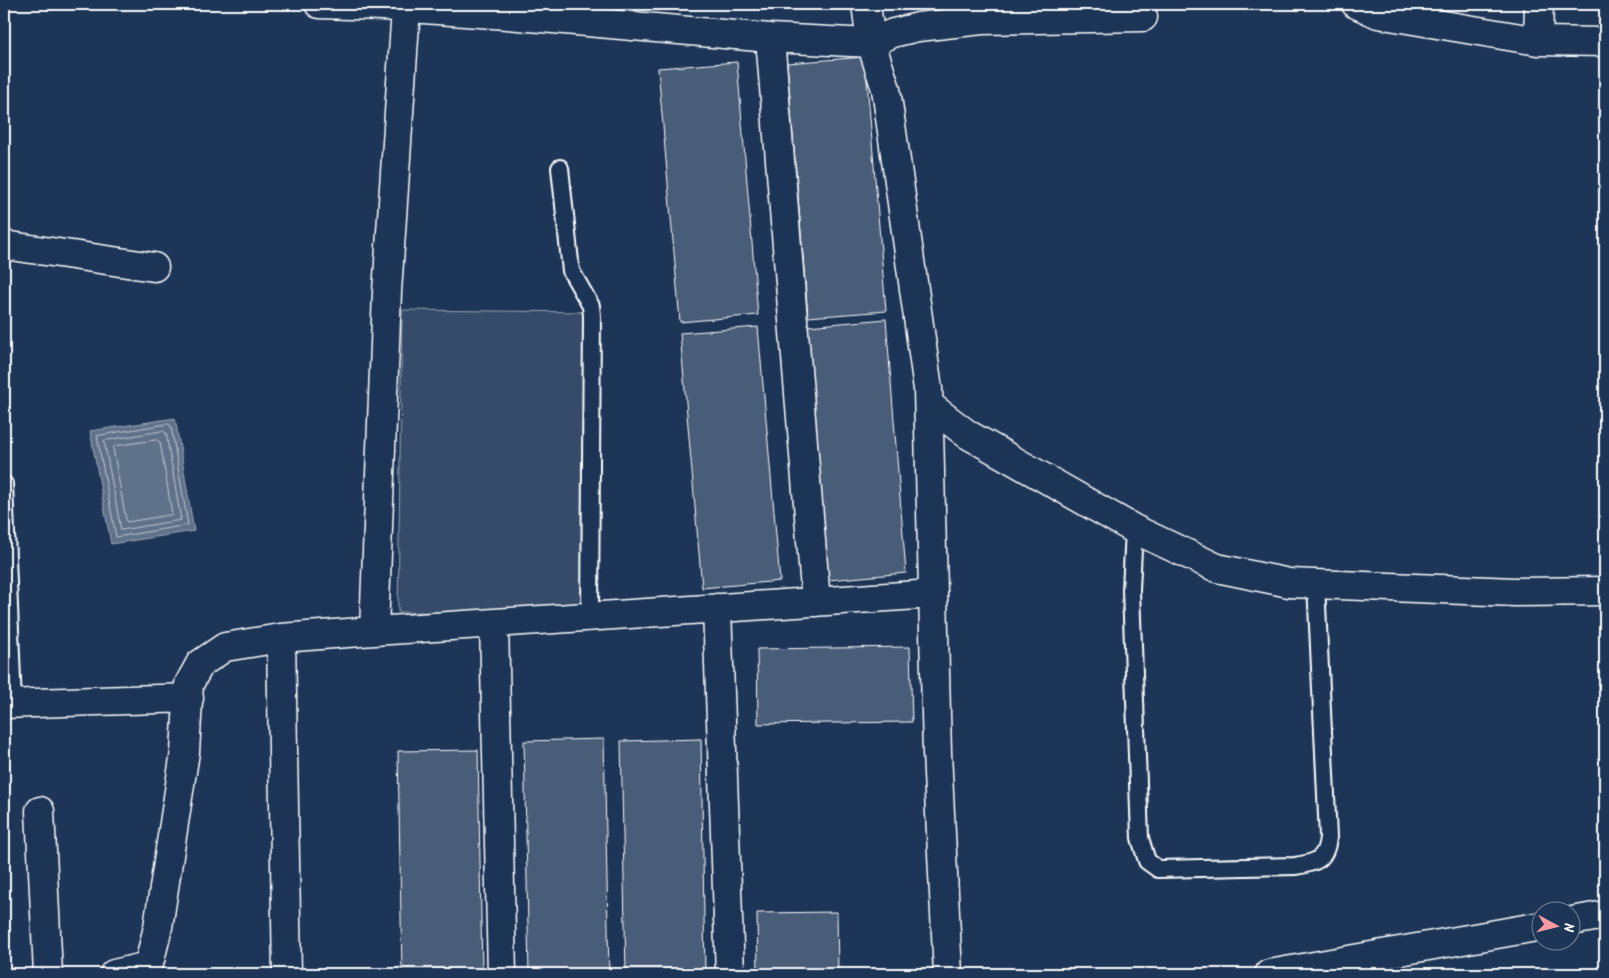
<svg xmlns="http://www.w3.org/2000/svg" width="1609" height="978" font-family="Kalam,sans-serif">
<rect width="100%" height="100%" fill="#1d3557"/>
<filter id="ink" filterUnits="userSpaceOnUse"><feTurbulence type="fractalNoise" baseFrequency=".02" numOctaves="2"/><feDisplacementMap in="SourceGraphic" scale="10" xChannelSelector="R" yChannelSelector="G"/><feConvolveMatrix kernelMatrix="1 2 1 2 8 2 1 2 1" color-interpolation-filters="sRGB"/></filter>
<g filter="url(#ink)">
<path fill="#364b69" stroke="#9aa5b4" d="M402 310 587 312 583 614 398 612Z"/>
<path fill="#617289" stroke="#a0aab8" d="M175 418 194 531 111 544 90 431Z"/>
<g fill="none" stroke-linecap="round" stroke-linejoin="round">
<path stroke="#c0c7d0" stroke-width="1" d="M168 424 171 426 188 525 116 537 97 436Z
M163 431 166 433 181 520 121 530 104 441Z
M157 440 160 442 172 514 170 515 127 522 126 520 113 448 115 446Z"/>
</g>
<path fill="#4a5d79" stroke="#fff" d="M865 57 886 311 808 317 787 63Z
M737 62 758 315 680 322 658 68Z
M886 319 906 573 828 580 808 326Z
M758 327 780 581 702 588 680 333Z
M910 647 912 722 758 724 757 649Z
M604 739 609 974H529L524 741Z
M701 739 705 974H626L621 741Z
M478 750 482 974H402L398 751Z
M837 912 838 974H758L757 913Z"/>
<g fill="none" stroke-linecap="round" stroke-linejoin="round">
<g stroke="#fff" stroke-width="20">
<path id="lane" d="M560 168 571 271 591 306 592 316 590 616
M4 484 13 704
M1134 529 1131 590 1140 838 1147 861 1158 869 1295 866C1316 863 1326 860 1328 837L1316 584"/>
</g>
<g stroke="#fff" stroke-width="31">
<path id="street" d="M319 4 382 6 507 15 770 38 871 43 893 33 918 27 982 20 1143 17
M866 4 871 43 886 89 928 389 937 753 948 974
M1356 4 1378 14 1538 41 1605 42
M770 38 816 602
M1538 41 1539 4
M4 245 154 267
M929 405 967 434 1134 529 1217 568 1289 583 1515 592 1605 591
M717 608 730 974
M494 623 502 974
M374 631 387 292 406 8
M281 638 287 974
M4 704 189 698
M40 811 48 974
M1572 921 1605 915
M114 974 144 967 150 960 158 927 185 752 189 684 200 664 225 647 281 638 374 631 933 594
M1269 974 1542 926"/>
</g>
<use href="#lane" stroke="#1d3557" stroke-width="16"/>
<use href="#street" stroke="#1d3557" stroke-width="28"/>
</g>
</g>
<rect width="1609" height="978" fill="none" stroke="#1d3557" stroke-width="20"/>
<rect x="10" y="10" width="1589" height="958" fill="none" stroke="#fff" stroke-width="2" filter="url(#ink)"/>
<g transform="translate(1556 926) rotate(97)"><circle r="24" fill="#1d3557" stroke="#77869a"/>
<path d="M0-4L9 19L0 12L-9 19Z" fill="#ff9aa2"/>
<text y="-8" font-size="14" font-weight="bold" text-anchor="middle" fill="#ffffff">N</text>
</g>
</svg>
